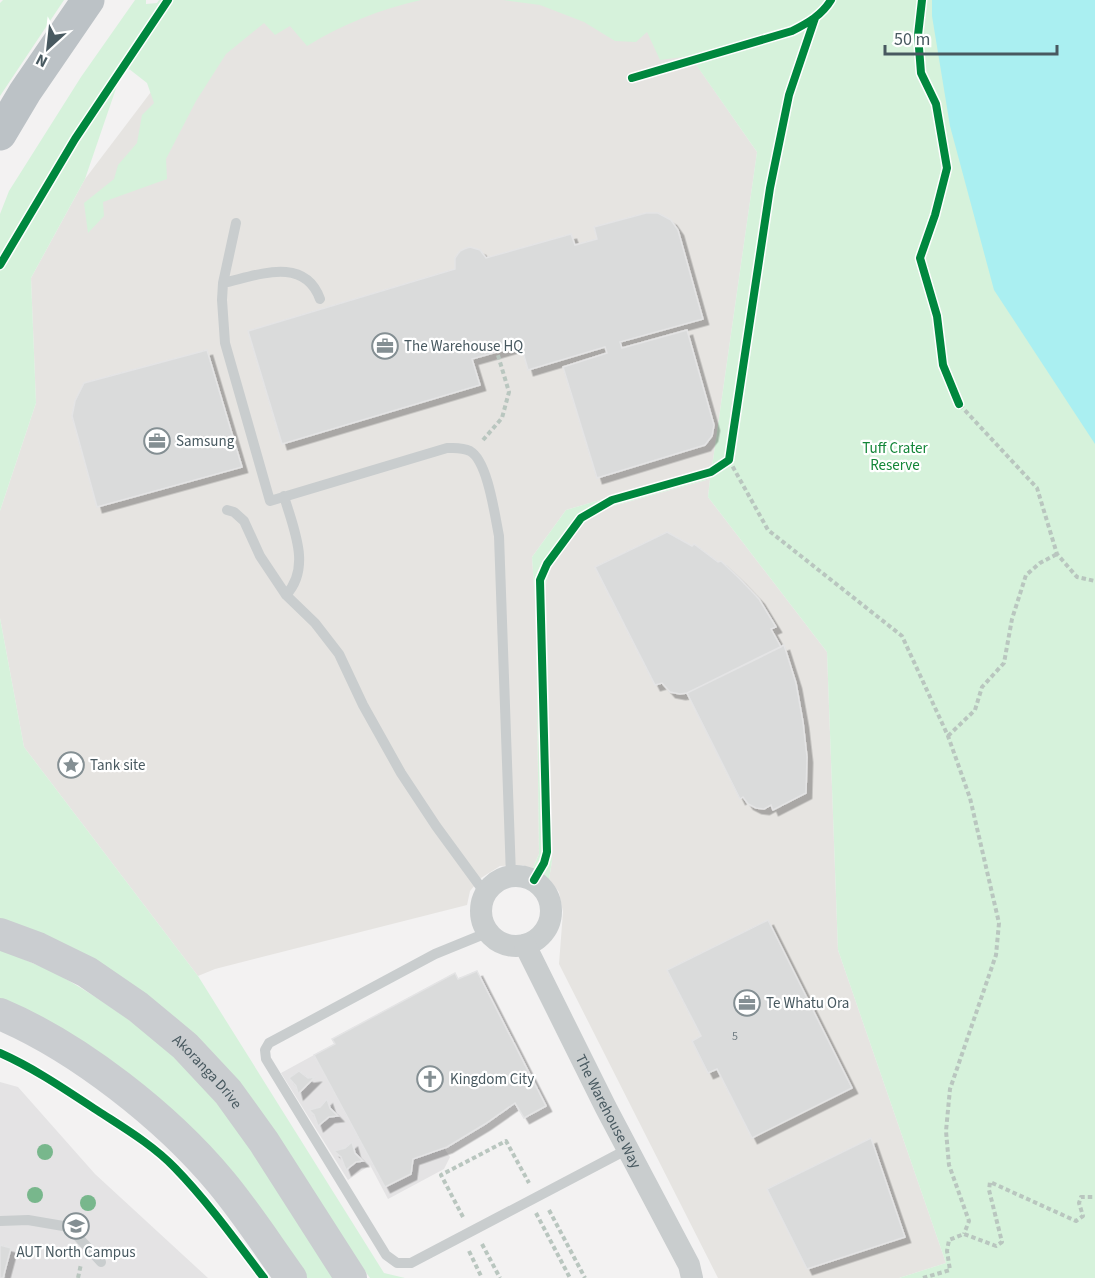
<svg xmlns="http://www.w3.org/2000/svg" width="1095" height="1278" font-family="'Source Sans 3',sans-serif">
<defs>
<filter id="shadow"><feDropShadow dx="5.5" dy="5.5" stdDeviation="0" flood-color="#0004"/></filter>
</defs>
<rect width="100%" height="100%" fill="#f3f2f2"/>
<path fill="#e6e4e1" d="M285 0H604L659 11 757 152 712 467 566 510 532 557 536 616 539 854 532 870 523 865 500 866 481 878 470 891 467 905 215 969 198 976 24 747 0 618V511L36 403 31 278 85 179 204 22Z
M710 479 708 497 827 652 838 950 946 1263 899 1278H718L559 964 563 912 559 892 549 879 552 861 544 593 550 567 583 523 603 509Z"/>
<path fill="#e4e3e4" d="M314 1055 385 1187 411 1174 413 1159 444 1148 450 1157 444 1169 388 1199 370 1165 348 1180 281 1073Z
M0 1082 18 1087 95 1174 208 1278H0Z"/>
<path fill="#d6f2db" d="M3 0H64L0 96V3Z
M135 0H146V4L157 3 159 0H421C380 9 343 24 307 46L290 26 275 35 264 23 226 54 196 101 166 159 167 179 103 202 104 216 88 233 84 203 114 179 118 165 137 143 142 115 154 103 147 83 124 65 85 179 31 278 36 403 0 511V214L9 191 81 77Z
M503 0H1084L1095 211V1278H899L946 1263 838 950 827 652 708 497 710 479 602 509 583 523 550 567 544 593 552 861 549 879 532 870 539 854 536 616 532 557 566 510 712 467 757 152 690 56 660 60 647 32 636 42 615 41 584 22 540 5Z
M0 618 24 747 198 976 384 1273 405 1278H370L223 1071 0 919Z
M0 949C23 960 49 968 71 982 107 1003 143 1028 174 1057 237 1116 290 1205 336 1278H305L266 1222 0 1000Z"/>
<path fill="#aaeff1" d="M932 0H1095V444L994 290 950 126 932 16Z"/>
<path fill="#dadbdb" stroke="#e4e4e5" stroke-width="1.5" filter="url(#shadow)" d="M646 213H658L671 220 678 230 703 319 620 342 622 348 687 330 714 425 712 436 705 445 597 478 563 367 607 353 605 347 528 370 521 345 472 359 480 385 282 444 248 331 455 269V258L460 251 464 249 470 247 480 250 486 258 571 234 575 245 597 239 594 227Z
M207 350 242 467 97 507 72 416 75 401 84 383Z
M667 532 692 546 694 544 718 562 721 561 740 579 759 599 776 627 771 629 781 647 687 693 680 694 670 692 662 683 655 685 595 567Z
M784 645 796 683 803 722 807 757 806 793 773 810 771 805 764 809 756 808 748 804 743 797 740 799 687 693Z
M768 920 852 1088 752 1138 717 1069 708 1073 692 1041 701 1036 667 970Z
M477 971 546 1106 524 1118 515 1103 485 1124 447 1147 413 1159 411 1174 385 1187 314 1055 335 1044 332 1039 455 973 458 979Z
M299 1071 308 1078 315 1077 298 1094 296 1086 289 1078Z
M327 1099 330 1108 338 1116 329 1117 318 1126 314 1115 309 1110 320 1107Z
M871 1138 905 1237 807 1269 767 1189Z
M352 1142 355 1153 363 1161 356 1162 346 1170 341 1157 334 1151 345 1148Z
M0 1245 11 1248 3 1278H0Z"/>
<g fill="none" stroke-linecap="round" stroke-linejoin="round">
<path stroke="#b9c6bf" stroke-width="4" stroke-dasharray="4.5 3" stroke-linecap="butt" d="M922 0 918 35 921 73 936 104 947 168 935 215 920 258 937 316 943 365 959 404 1037 488 1057 554 1077 577 1095 581
M632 78 792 31C808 23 822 15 831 0
M483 440 502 418 509 392 497 352
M729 460 768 530 902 636 948 736 970 798 999 923 996 955 950 1089 946 1131 949 1165 969 1221 964 1234
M948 736 975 710 982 687 1004 663 1012 619 1026 575 1040 563 1057 554
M534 880 544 863 547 852 540 580 547 564 581 518 612 500 711 472 729 460 770 188 789 95 815 18
M549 1210 585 1278
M536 1213 570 1278
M463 1217 441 1175 506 1141 529 1183
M482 1244 500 1278
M469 1251 482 1278
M78 1278 81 1264
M923 1278 950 1270 947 1251 949 1240 964 1234 996 1246 1002 1242 989 1190 990 1182 1076 1221 1083 1216 1079 1203 1081 1197H1095"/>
<path stroke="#c9cdce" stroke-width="10" d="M236 223 223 283 222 300 225 343 270 501 447 448C455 448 462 447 470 451 488 461 495 517 499 536L511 876
M223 283C256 276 304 255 320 299
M284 496C293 528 312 567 286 595
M227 510 234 512 244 521 260 556 286 595 315 623 339 654 363 705 401 773 436 826 485 893
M489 932 435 954 269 1043 265 1050 266 1059 386 1255 397 1263H411L628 1149
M0 1221 28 1220 69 1227 101 1262"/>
<g stroke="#c9cdce" stroke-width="22">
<circle cx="516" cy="911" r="35"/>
<path id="s1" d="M525 945 606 1108 689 1265 692 1278"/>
</g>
<g stroke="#cacdd0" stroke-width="32">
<path id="s2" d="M0 934 38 948 87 972 138 1007 185 1046 228 1092 264 1142 351 1278"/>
<path d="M0 1014C78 1047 167 1117 221 1182 246 1212 268 1246 291 1278"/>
</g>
<path stroke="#bcc2c6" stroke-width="33" d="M0 134 25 92 88 0"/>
<g stroke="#fff" stroke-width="11">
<path id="cycleway" d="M922 0 918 35 921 73 936 104 947 168 935 215 920 258 937 316 943 365 959 404
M632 78 792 31C808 23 822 15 831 0
M0 265 75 139 168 0
M534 880 544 863 547 852 540 580 547 564 581 518 612 500 711 472 729 460 770 188 789 95 815 18
M0 1053C34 1068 66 1090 98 1111 124 1128 153 1145 175 1168 208 1202 236 1241 264 1278"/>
</g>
<use href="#cycleway" stroke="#00873e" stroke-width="8"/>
</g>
<g fill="#78b78c">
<circle cx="45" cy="1152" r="8"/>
<circle cx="35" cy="1195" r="8"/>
<circle cx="88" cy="1203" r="8"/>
</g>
<defs>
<g id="office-ring" transform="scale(1.35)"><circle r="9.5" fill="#fff" stroke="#848f93" stroke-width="1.5"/><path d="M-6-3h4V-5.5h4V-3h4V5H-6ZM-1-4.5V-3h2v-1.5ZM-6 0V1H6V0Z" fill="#848f93"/></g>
<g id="sight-ring" transform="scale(1.35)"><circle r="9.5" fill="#fff" stroke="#848f93" stroke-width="1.5"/><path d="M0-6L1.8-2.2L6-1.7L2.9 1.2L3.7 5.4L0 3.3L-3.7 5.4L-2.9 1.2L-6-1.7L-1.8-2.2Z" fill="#848f93"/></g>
<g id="church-ring" transform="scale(1.35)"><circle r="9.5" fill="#fff" stroke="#848f93" stroke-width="1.5"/><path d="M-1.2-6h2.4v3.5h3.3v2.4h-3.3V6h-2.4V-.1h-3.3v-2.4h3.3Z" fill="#848f93"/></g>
<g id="university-ring" transform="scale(1.35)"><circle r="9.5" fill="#fff" stroke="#848f93" stroke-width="1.5"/><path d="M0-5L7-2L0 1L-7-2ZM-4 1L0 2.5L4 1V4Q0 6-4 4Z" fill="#848f93"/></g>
</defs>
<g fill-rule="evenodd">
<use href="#office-ring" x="385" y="346"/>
<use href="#office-ring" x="157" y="441"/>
<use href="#sight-ring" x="71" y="765"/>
<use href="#office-ring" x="747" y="1003"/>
<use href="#church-ring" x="430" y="1079"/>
<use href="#university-ring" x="76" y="1226"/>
</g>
<g text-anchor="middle" stroke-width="4.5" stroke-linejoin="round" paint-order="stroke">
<g font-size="12" fill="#6d7a80">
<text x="735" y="1040">5</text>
</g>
<g font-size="15" fill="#485960" stroke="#fff" text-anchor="start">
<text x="404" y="351">The Warehouse HQ</text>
<text x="176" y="446">Samsung</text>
<text x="90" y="770">Tank site</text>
<text x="766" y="1008">Te Whatu Ora</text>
<text x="450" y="1084">Kingdom City</text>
<text x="76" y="1257" text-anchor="middle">AUT North Campus</text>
</g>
<g font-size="15" fill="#138638" stroke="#fff">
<text x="895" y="453">Tuff Crater<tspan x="895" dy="17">Reserve</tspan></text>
</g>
<g font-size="15" fill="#485960" stroke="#fff">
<text dy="5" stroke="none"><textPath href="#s2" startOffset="252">Akoranga Drive</textPath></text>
<text dy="5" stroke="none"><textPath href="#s1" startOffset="186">The Warehouse Way</textPath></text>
</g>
</g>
<g transform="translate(48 48) rotate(207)" stroke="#ffffff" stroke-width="4.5" paint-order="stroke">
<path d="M0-4.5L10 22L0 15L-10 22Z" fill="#485960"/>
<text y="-9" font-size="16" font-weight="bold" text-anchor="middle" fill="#485960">N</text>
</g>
<path d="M885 45v9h172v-9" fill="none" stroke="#485960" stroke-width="3"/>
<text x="894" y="45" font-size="18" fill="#485960" stroke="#ffffff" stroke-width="4.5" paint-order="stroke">50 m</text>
</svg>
